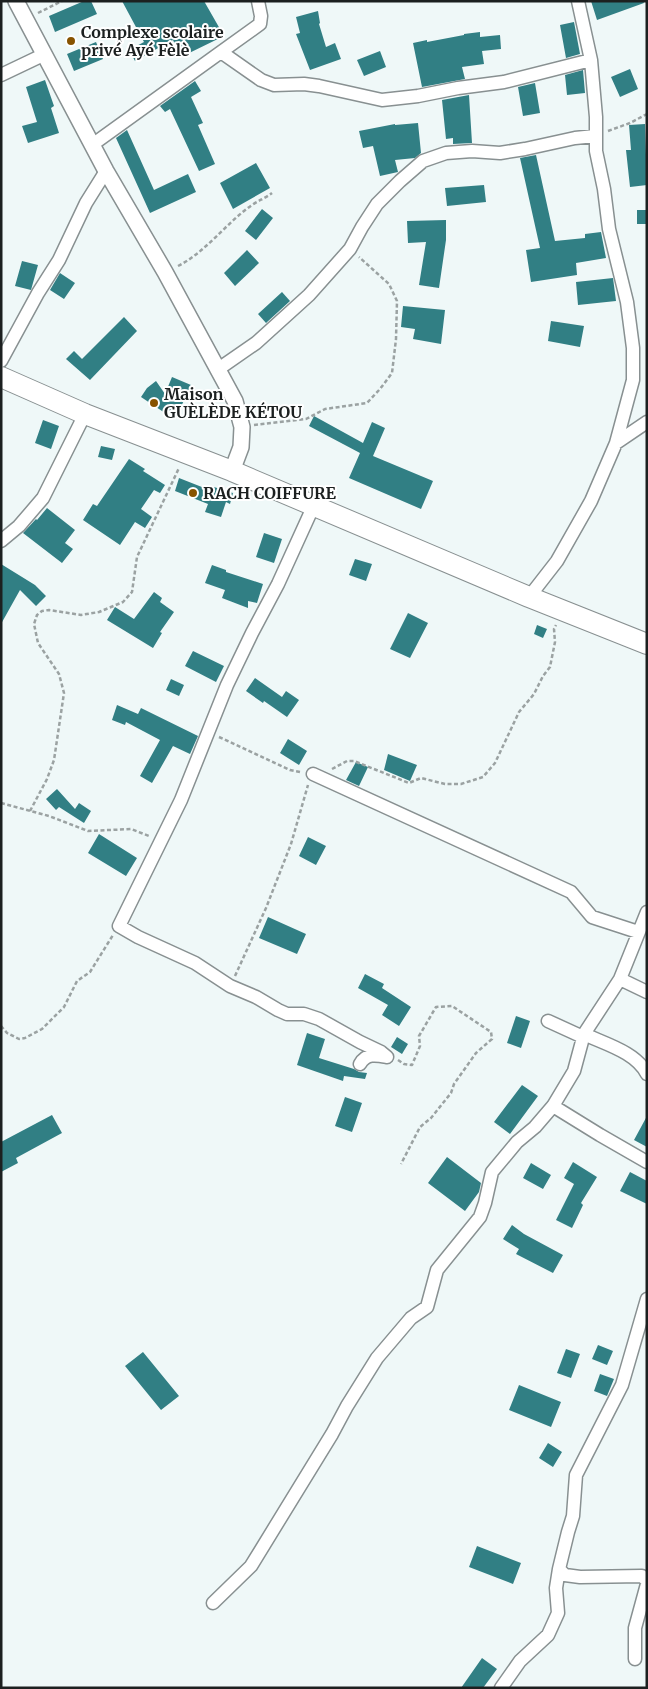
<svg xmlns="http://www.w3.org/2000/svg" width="648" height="1689" font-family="Merriweather,serif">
<rect width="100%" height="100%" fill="#eff8f8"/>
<path fill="#317f84" d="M84 1H91L97 14 55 32 49 16Z
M122 1H204L224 36 181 57 173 40 135 61 129 50 144 42Z
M591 1H643L644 3 597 20Z
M318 11 320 23 319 24 326 47 335 43 341 59 310 70 296 34 300 33 296 17Z
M574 22 580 54 566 58 560 25Z
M480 32V37L500 35 501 49 482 51 484 64 462 67 465 79 422 87 413 43 427 40V42L464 35V34Z
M96 42 103 59 74 71 67 54Z
M380 51 386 67 364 76 357 60Z
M630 69 638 89 620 97 611 77Z
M583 70 585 93 567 95 565 75Z
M45 80 54 106 51 108 59 133 28 143 22 126 37 122 26 87Z
M195 81 201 91 191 97 203 123 198 125 215 164 199 171 170 109 165 112 160 106Z
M535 83 540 113 523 116 518 87Z
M469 95 472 143 453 144V138L446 139 442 100Z
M418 123 421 153 415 158 395 160 398 172 380 176 373 146 363 148 359 131 395 124V125Z
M645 124 647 185 630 187 626 150H631L629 125Z
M127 130 154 190 188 174 196 192 150 213 116 138Z
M536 155 555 241 585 238V234L601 232 606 258 576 263 577 275 531 282 526 250 540 248 520 158Z
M256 163 270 188 233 209 220 183Z
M484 185 486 202 447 206 445 188Z
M262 209 273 218 256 240 245 231Z
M637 210H647V224H637Z
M446 220V240L439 288 419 285 426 242 408 243 407 221Z
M247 250 259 263 235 286 224 273Z
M22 261 38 265 31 290 15 286Z
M60 273 75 283 64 299 50 290Z
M613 278 616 301 578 305 576 282Z
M282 292 290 301 266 323 258 314Z
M403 306 445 310 441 344 413 339 415 329 401 327Z
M124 317 137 331 90 380 66 359 74 351 82 359Z
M551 321 584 326 580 347 548 341Z
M172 377 191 385 180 409 177 408 171 417 141 397 147 388 156 381 165 394Z
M314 416 363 443 372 422 385 428 373 456 433 481 421 509 349 478 360 453 309 426Z
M43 420 59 426 51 449 35 443Z
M101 446 115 449 112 460 98 457Z
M129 459 145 469 143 471 165 485 160 493 154 490 141 509 152 517 145 528 135 522 120 545 83 520 93 504 97 506Z
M179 478 212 491 214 487 233 493 230 504 226 502 221 517 205 512 208 504 175 491Z
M47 508 75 530 65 543 73 549 62 563 23 533 36 519 37 520Z
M264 533 282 539 274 563 256 557Z
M355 559 372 564 366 581 349 575Z
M1 564 35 585 46 596 36 606 20 590 1 624Z
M212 565 226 570V572L263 584 257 603 248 601V608L222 598 225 590 205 583Z
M154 592 162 598 160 602 174 612 160 632 162 633 153 648 107 620 115 607 134 619Z
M408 613 428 623 410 658 390 649Z
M537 625 547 629 543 638 534 634Z
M193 651 224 666 216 682 185 666Z
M255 678 282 697 286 691 299 700 287 717 264 701 263 703 246 691Z
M171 679 184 685 179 696 166 690Z
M117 705 138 714 141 708 198 736 190 754 173 746 152 783 140 776 160 740 126 722 125 725 112 720Z
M288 739 307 751 299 765 280 753Z
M388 754 417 765 410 781 384 770Z
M356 762 368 767 359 786 346 780Z
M57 789 75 809 79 803 91 811 84 823 59 807 56 810 46 799Z
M99 834 137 858 126 876 88 853Z
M308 837 326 846 316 865 299 856Z
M268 917 306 934 297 954 259 938Z
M365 974 384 984 382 988 411 1007 399 1026 382 1015 388 1005 358 988Z
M516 1016 530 1021 521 1048 507 1043Z
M307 1033 325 1039 319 1058 354 1069 359 1072 367 1073 365 1079 344 1076 343 1081 297 1065Z
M397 1037 408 1044 402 1054 391 1047Z
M522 1085 538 1096 510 1134 494 1122Z
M345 1097 362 1103 352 1132 335 1126Z
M52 1115 62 1133 16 1158 18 1163 1 1172V1142Z
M647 1116V1147L634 1140Z
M447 1157 481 1183 479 1192 465 1211 428 1183Z
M573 1162 597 1177 581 1203 583 1205 572 1228 556 1220 574 1184 564 1178Z
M531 1163 551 1175 543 1189 523 1178Z
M630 1172 647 1181V1204L620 1191Z
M512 1225 524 1234 563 1255 553 1273 516 1254 519 1249 503 1239Z
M598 1345 613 1351 607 1365 592 1359Z
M566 1349 580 1354 571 1378 557 1373Z
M143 1352 179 1396 161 1410 125 1366Z
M600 1374 614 1379 607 1396 594 1391Z
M519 1385 561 1402 551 1427 509 1410Z
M548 1443 562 1452 553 1467 539 1458Z
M477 1546 521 1563 513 1584 469 1567Z
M482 1658 497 1669 483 1688H461Z"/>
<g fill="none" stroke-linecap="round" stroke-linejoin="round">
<g stroke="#889091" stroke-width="15">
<path id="minor" d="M221 52 260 24 261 16 258 1
M1 75 43 55
M92 145 221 52 261 80 274 85 304 84 319 86 382 100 418 96 458 88 504 82 591 60
M1 361 38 293 59 260 86 203 106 171
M217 370 256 343 309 295 350 249 362 227 377 204 400 181 423 161 446 153 472 151 500 153 525 149 575 138 595 136
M616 443 647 422
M314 505 278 584 252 633 227 685 181 800 119 926 138 937 195 963 230 986 256 997 278 1010 287 1014H304L319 1019 360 1042 381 1052 387 1057C376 1055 366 1053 360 1064
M1 541 19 526 43 498 85 414
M529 597 557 561 591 501 616 443 633 380V348L627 302 609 229 604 189 596 151V117L593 83 591 60 578 1
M313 774 571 892 592 917 638 932
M620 979 647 992
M548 1021 583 1037
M584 1034C605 1044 636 1052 647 1074
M553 1106 600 1135 647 1162
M647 1299 622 1385 576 1475 573 1516 568 1532 559 1569 565 1575 580 1577 642 1576 647 1581
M213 1603 251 1566 332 1434 347 1406 377 1358 411 1318 427 1307 437 1270 480 1217 485 1203 492 1172 517 1142 535 1127 553 1106 574 1071 584 1034 620 979 647 912
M635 1659V1628L647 1584
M501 1688 520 1661 548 1635 558 1613 556 1588 559 1569"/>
</g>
<g stroke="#889091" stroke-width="18">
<path id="tertiary" d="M16 1 106 171 165 272 235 401 242 427 241 447 232 471"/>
</g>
<g stroke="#889091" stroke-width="22">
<path id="primary" d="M1 377 85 414 232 471 529 597 647 644"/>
</g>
<path stroke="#9ba2a2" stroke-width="2.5" stroke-dasharray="4 2.5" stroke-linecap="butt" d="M38 13 62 1
M608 131 630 123 647 114
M178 266C206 252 226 223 252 205 259 200 266 198 272 193
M254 425 306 419 325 409 367 403 380 389 392 373 396 339 397 301 389 284 359 257
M219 737 290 770 300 772
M332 769 347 761H354L409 783 421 778 445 784H461L483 777 495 763 519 712 534 694 543 676 550 667 555 642 554 629 556 625
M1 803 49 816 88 831 131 829 149 836
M30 811 47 779 54 760 64 693 59 674 38 643 34 624 37 615 42 611 49 610 81 615 99 612 123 602 132 592 137 557 179 468
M235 976 266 908 291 844 308 785
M1 1026 7 1033 19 1039 25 1038 42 1029 64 1007 77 981 90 972 113 935
M398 1060 404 1064 412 1065 420 1046 419 1036 436 1007 452 1006 491 1032 492 1039 476 1053 454 1084 451 1093 431 1118 420 1127 401 1164"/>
<use href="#minor" stroke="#fff" stroke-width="12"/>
<use href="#tertiary" stroke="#fff" stroke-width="15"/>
<use href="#primary" stroke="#fff" stroke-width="20"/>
</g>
<g fill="#875300" stroke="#fff" stroke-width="2">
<circle cx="71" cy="41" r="5"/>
<circle cx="154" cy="403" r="5"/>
<circle cx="193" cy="493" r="5"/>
</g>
<g text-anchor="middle" stroke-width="4" stroke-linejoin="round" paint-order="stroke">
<g font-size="16" font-weight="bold" fill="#1c2020" stroke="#fff" text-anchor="start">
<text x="81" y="38">Complexe scolaire<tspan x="81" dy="18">privé Ayé Fèlè</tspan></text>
<text x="164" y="400">Maison<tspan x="164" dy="18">GUÈLÈDE KÉTOU</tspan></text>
<text x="203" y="499">RACH COIFFURE</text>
</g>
</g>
<rect width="648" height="1689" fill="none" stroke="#1c2020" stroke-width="5"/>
</svg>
